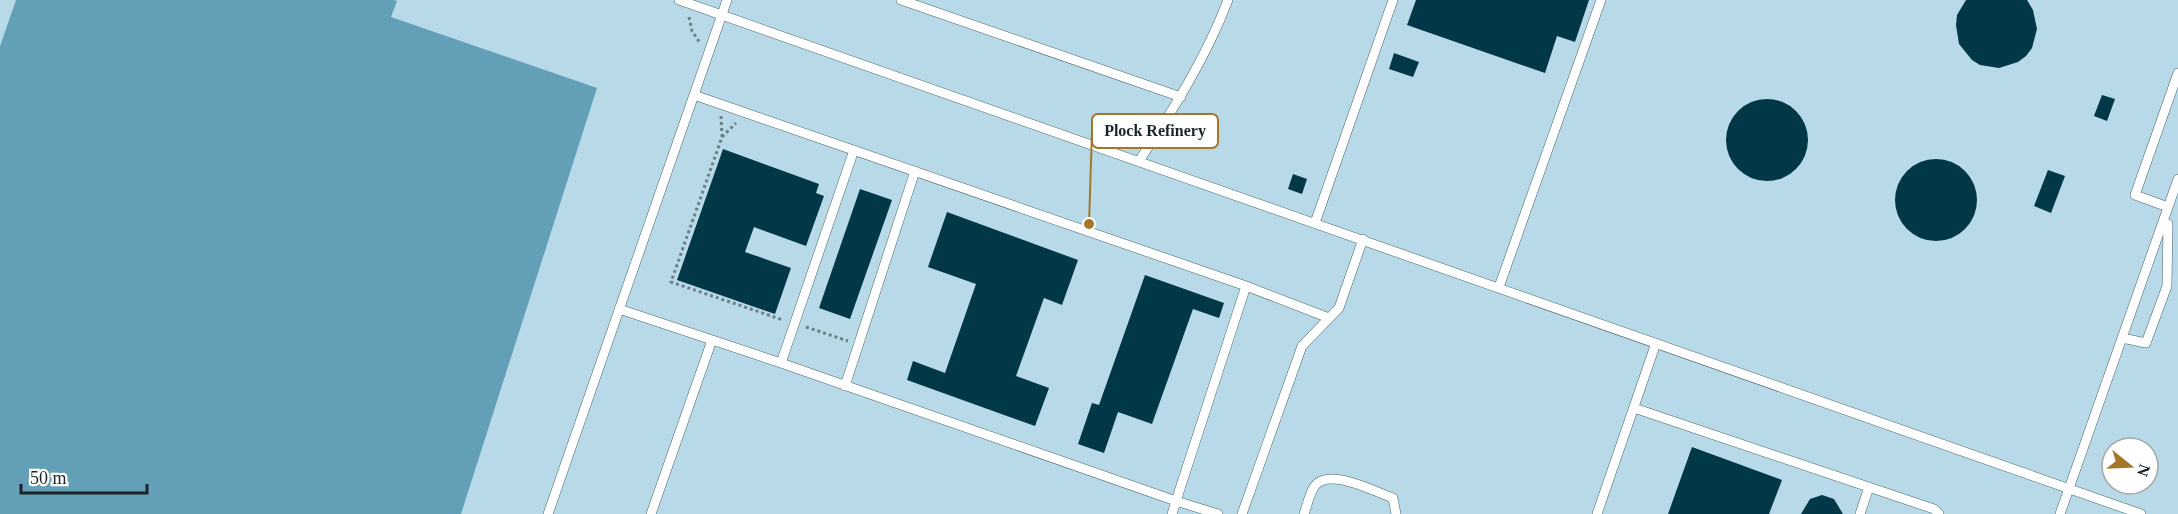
<svg xmlns="http://www.w3.org/2000/svg" width="2178" height="514" font-family="'Times New Roman',serif">
<rect width="100%" height="100%" fill="#cce6f0"/>
<path fill="#b8dae8" fill-rule="evenodd" d="M0 0H2178V514H0ZM2112 448H2148V484H2112Z"/>
<path fill="#63a0b8" d="M16 0H393L397 1 391 17 597 88 461 514H0V46Z"/>
<path fill="#023747" d="M1416 0H1589L1575 42 1557 36 1545 73 1407 25Z
M1966 0H2027L2033 10 2037 29 2032 48 2026 56 2018 62 1999 68 1980 65 1972 60 1959 44 1956 25 1957 15Z
M1394 53 1419 62 1413 77 1389 69Z
M2102 95 2115 99 2107 121 2094 116Z
M1726 140a41 41 0 1 1 82 0a41 41 0 1 1-82 0Z
M723 149 819 184 816 193 824 196 806 246 754 227 745 252 791 268 775 314 677 280Z
M1895 200a41 41 0 1 1 82 0a41 41 0 1 1-82 0Z
M2048 170 2065 176 2051 213 2034 206Z
M1293 174 1307 179 1302 194 1288 189Z
M860 189 892 200 850 319 819 308Z
M947 212 1078 260 1062 305 1044 298 1016 376 1049 388 1035 426 907 380 913 361 945 373 976 284 928 267Z
M1145 275 1224 303 1219 318 1193 309 1152 424 1118 412 1104 453 1078 444 1092 403 1099 405Z
M1692 447 1782 480 1769 514H1668Z
M1822 495 1834 499 1843 514H1801L1810 499Z"/>
<g fill="none" stroke-linecap="round" stroke-linejoin="round">
<g stroke="#4b626b" stroke-width="10">
<path id="service" d="M679 0 2141 514
M901 0 1181 97
M694 95 1246 286
M1139 161C1173 110 1206 58 1228 0
M2168 207 2135 195 2178 73
M1315 223 1393 0
M1499 287 1601 0
M619 309 781 363 854 150
M2122 338 2146 343 2167 286 2168 224
M781 363 1176 501 1172 514
M845 386 915 171
M1634 408 1934 509 1939 514
M548 514 727 0
M651 514 712 340
M1218 514 1176 501 1246 286 1329 318
M1242 514 1302 346 1339 308 1363 239
M1304 514C1307 506 1309 495 1314 487 1327 466 1375 492 1393 498L1396 514
M1597 514 1656 343
M1860 514 1869 487
M2060 514 2178 179"/>
</g>
<path stroke="#6e8087" stroke-width="3" stroke-dasharray="3 3" stroke-linecap="butt" d="M689 17 692 31 700 43
M721 116 722 137 671 282 783 320
M722 137 736 123
M806 327 848 341"/>
<use href="#service" stroke="#fff" stroke-width="9"/>
</g>
<path fill="none" stroke="#a5752a" stroke-width="2" d="M1089 224L1092 131"/>
<circle fill="#a5752a" stroke="#fff" stroke-width="2" cx="1089" cy="224" r="6"/>
<rect fill="#fff" stroke="#a5752a" stroke-width="2" x="1092" y="114" width="126" height="34" rx="6"/>
<g font-size="16" text-anchor="middle" font-weight="bold" fill="#1a2428">
<text x="1155" y="136">Plock Refinery</text>
</g>
<g transform="translate(2130 466) rotate(108)"><circle r="28" fill="#ffffff" stroke="#a3a7a9" stroke-width="1.5"/>
<path d="M0-4.5L10 22L0 15L-10 22Z" fill="#a5752a"/>
<text y="-9" font-size="16" font-weight="bold" text-anchor="middle" fill="#1a2428">N</text>
</g>
<path d="M21 484v9h126v-9" fill="none" stroke="#1a2428" stroke-width="3"/>
<text x="30" y="484" font-size="18" fill="#1a2428" stroke="#ffffff" stroke-width="4.5" paint-order="stroke">50 m</text>
</svg>
